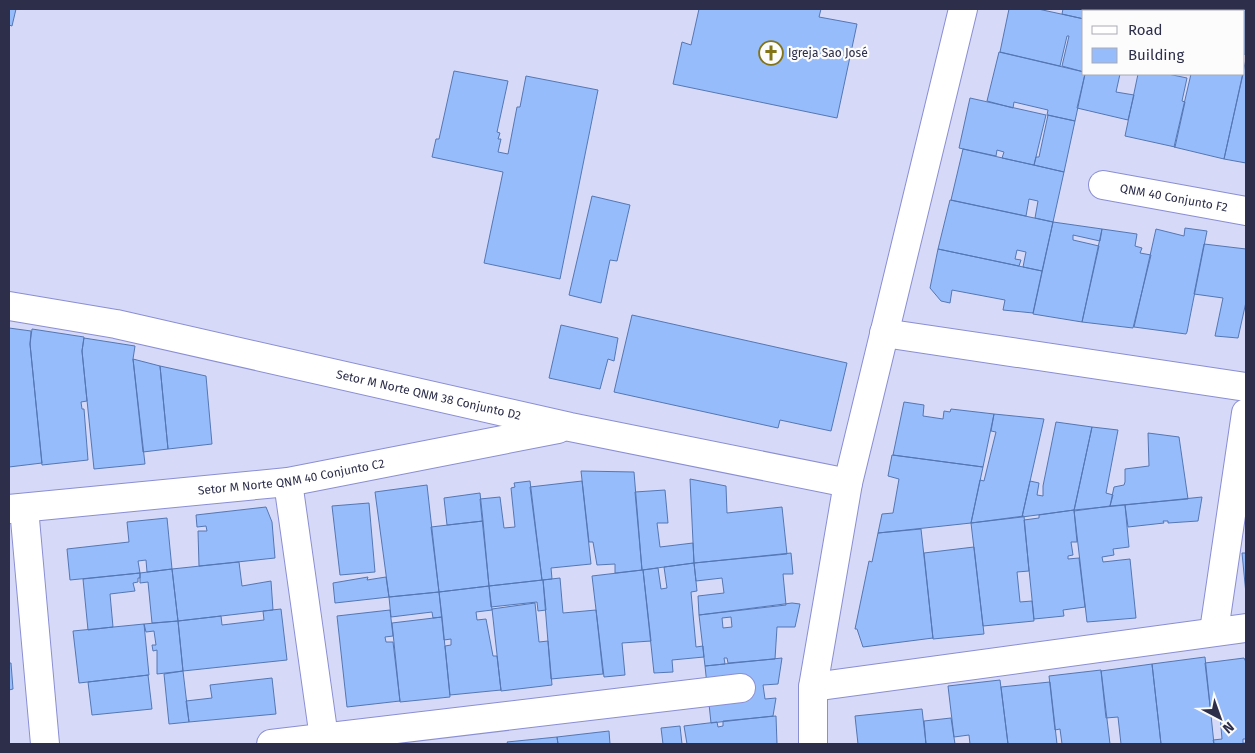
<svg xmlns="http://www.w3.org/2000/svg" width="1255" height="753" font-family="'Fira Sans',sans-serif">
<rect width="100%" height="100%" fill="#d6d9f7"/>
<path fill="#96bcfb" stroke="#5477b4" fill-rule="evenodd" d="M9 9H16L12 26 9 25Z
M699 9H821L819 17 857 24 837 118 673 84 682 42 691 45Z
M1009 9H1038L1084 19V72L1062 66 1069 36H1067L1060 66 1000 52Z
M1063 9H1100L1099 11H1084V19L1062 14Z
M1100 9H1153L1152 11H1099Z
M1153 9H1206L1205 11H1152Z
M1238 9H1246V55L1244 54V11H1237Z
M999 52 1084 72 1085 74 1075 121 1047 115 1048 110 1014 102 1013 108 987 101Z
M1246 59V163L1224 159Z
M454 71 508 81 497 132 500 133 498 139H501L498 152 508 154 517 107H520L526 76 598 90 560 279 484 263 503 172 432 157 436 139H439Z
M1085 74H1120L1116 92 1134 95 1128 120 1077 108Z
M1138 74H1168L1187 78 1182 101 1185 102 1175 147 1125 136Z
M1191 74H1243L1224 159 1174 147Z
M970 98 1046 115 1034 165 1002 158 1004 152 997 150 996 156 959 148Z
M1048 115 1075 121 1064 172 1034 165 1036 157H1039Z
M963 149 1064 172 1053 222 1035 218 1038 201 1029 199 1026 216 951 200Z
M592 196 630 205 617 261 610 260 601 303 569 295Z
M950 200 1053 222 1042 271 1023 267 1026 252 1017 250 1015 259 1021 260 1019 266 938 249Z
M1053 222 1102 229 1100 241 1073 235V240L1099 246 1082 322 1033 314Z
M1185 228 1207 231 1187 332 1186 334 1134 327 1156 229 1184 236Z
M1102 229 1137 234 1135 246 1142 248 1140 253 1151 255 1133 328 1082 322Z
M1204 244 1246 249V302L1238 338 1215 336 1223 298 1194 294Z
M938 249 1042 271 1033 313 1003 310 1005 300 952 290 950 303 941 301 930 288Z
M632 315 847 363 831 431 780 420 778 428 614 392Z
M561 325 618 338 614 361 608 359 600 389 549 378Z
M9 328 31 331 30 344 42 463 9 467Z
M32 329 84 337 82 351 87 401 81 402 82 409H84L88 460 42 465 30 344Z
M84 338 135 346 133 359 145 464 94 469 82 351Z
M133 359 160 366 168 449 143 452Z
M160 366 206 376 212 444 168 449Z
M904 402 924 405 923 416 943 419 944 411 950 412 951 409 994 414 983 467 893 455Z
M994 414 1044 419 1022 517 971 523 980 480 984 481 996 432 991 431Z
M1056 422 1092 427 1074 510 1022 517 1030 481 1039 483 1037 495 1043 496V486Z
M1092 427 1118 430 1106 493 1113 495 1110 506 1074 511Z
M1148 433 1179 437 1188 499 1110 506 1114 487 1124 485 1125 482V469L1149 466Z
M892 455 983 467 971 523 878 533 882 514 893 513 899 479 888 476Z
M581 471 634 472 642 570 615 573V564L597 565 593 542H589Z
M690 479 726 486 727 513 782 507 787 554 694 563Z
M530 481 542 580 489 586 480 499 500 497 504 528 515 527 511 488 515 487 514 483Z
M582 481 591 564 551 568 552 579 542 580 530 487Z
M427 485 439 592 389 597 375 492Z
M665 490 668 523H657L660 547 693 543 694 563 642 570 635 492Z
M480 493 483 521 447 525 444 498Z
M1202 497 1198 521 1168 523V521H1163L1164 523 1128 527 1125 505Z
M369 503 375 572 340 575 332 506Z
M1125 505 1129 547 1113 549 1114 555 1102 557 1103 562 1130 559 1136 618 1087 622 1074 510Z
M266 507 272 522 275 558 199 566 198 531H207L206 526 197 527 196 515Z
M1074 510 1077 542H1071L1073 555 1068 556V559L1079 558 1085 607 1063 610 1064 616 1034 619 1024 520 1039 518V515Z
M1024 516 1029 571 1017 572 1020 602 1032 601 1034 621 983 626 971 523Z
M167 518 172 569 147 572 146 560 138 561 140 573 70 580 67 549 129 542 127 522Z
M483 521 489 586 439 592 431 527Z
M921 529 933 638 863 647 857 629H855L869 561 872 562 878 533Z
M974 547 984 634 933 639 924 553Z
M791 553 793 574H783L786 605 699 615 698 596 724 593 722 578 696 581 694 563Z
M1242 553H1246V594Z
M239 562 242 586 271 581 273 610 178 621 172 569Z
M694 563 697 591 691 592 696 647 703 646 704 657 672 660 673 672 654 673 643 570 658 568 661 589 667 588 664 567Z
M172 569 178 621 152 623 148 582 140 583V573Z
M643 570 651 641 622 643 625 675 604 677 592 576Z
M140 573V578H138V582L133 583 135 591 110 594 113 627 88 630 83 579Z
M368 577 367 580 386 577 389 597 335 603 333 583Z
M560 578 563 613 596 610 603 674 551 679 543 580Z
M543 580 546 610 538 611 537 602 491 607 489 586Z
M489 586 492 610 476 612 477 620 486 619 493 656H497L501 690 450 695 445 646 451 645V639L444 640 439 592Z
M439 592 442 617 433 618 432 612 391 617 389 597Z
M535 603 539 642 548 641 552 685 501 691 492 609Z
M792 603 800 604 795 627H777L775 659 728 663 727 658H724L725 664 705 666 699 615ZM731 617 732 627 723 628 722 618Z
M281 609 287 660 183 671 178 621 221 616 222 625 264 620 263 611Z
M390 610 393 636 385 637 386 642H393L400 701 347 707 337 616Z
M442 617 450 697 400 702 392 623Z
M178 621 183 671 157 674V650L153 651 152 645H156L154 631 146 632 144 624Z
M144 624 149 675 79 683 73 631Z
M1205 657 1214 744H1161L1152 664Z
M782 658 778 684 763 685 765 699 776 698 773 716 711 723 705 666Z
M1244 658 1246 662V739H1243V743H1246V744H1214L1213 740 1222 739 1220 716 1211 717 1210 710H1216V706H1210L1205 663Z
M9 663H11L13 689 9 690Z
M1152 664 1161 744H1121L1118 717 1106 718 1101 671Z
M1101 670 1110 744H1062L1060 729 1055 730 1049 676Z
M183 671 189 722 169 724 164 674Z
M148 675 152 709 92 715 88 682Z
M272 678 276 714 189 722 186 701 212 698 210 685Z
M1000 680 1008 744H970L969 735 954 737 948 686Z
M1050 682 1057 744H1008L1001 687Z
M922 709 926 744H858L855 716Z
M776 716 777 744H687L684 726 717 722 718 727 723 726V721Z
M951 718 955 744H926L924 721Z
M680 726 682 744H663L661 728Z
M609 731 610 744H558L557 737Z
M557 737 558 744H508L507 742Z"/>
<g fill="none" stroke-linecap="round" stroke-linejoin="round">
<g stroke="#8a8ed3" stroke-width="30">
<g id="minor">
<path id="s1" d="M1103 185 1246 211"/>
<path id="s2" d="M9 306 116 324 570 427 848 483"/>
<path d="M884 333 1246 387"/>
<path d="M288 482 324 738"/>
<path d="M24 508 45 744"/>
<path id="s3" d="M9 509 288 482 558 429"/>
<path d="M1214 631 1246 413"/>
<path d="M813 687 1246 628"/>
<path d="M271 744 741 688"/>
<path d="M813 744V687L848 483 963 9"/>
</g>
</g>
<use href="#minor" stroke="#fff" stroke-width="28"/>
</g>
<defs>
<g id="church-ring" transform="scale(1.25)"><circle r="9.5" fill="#fcfcfc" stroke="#827417" stroke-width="1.5"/><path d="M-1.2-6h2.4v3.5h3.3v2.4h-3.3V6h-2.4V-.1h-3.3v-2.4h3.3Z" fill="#827417"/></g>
</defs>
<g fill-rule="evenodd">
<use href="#church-ring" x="771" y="53"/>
</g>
<g text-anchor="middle" stroke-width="4.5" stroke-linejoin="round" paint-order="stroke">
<g font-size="12" fill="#2c2e4a" stroke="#fcfcfc" text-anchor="start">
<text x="788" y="57">Igreja Sao José</text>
</g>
<g font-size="12" fill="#2c2e4a" stroke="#fcfcfc">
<text dy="4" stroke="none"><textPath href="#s1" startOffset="72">QNM 40 Conjunto F2</textPath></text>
<text dy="4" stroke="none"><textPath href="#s2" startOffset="429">Setor M Norte QNM 38 Conjunto D2</textPath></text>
<text dy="4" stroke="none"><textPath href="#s3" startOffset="284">Setor M Norte QNM 40 Conjunto C2</textPath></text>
</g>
</g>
<rect width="1255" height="753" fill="none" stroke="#2c2e4a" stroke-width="20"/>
<rect x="1082" y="10" width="162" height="65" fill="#fcfcfc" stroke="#a9aab5"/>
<rect x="1092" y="26" width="25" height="8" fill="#ffffff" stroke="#a9aab5"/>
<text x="1128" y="35" font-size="15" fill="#2c2e4a">Road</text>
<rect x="1092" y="48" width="25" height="15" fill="#96bcfb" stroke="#a9aab5"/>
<text x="1128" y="60" font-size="15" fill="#2c2e4a">Building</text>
<g transform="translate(1220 718) rotate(139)" stroke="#fcfcfc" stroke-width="4" paint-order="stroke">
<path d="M0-4L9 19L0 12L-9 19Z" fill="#2c2e4a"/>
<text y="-8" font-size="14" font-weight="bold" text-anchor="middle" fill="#2c2e4a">N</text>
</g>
</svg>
